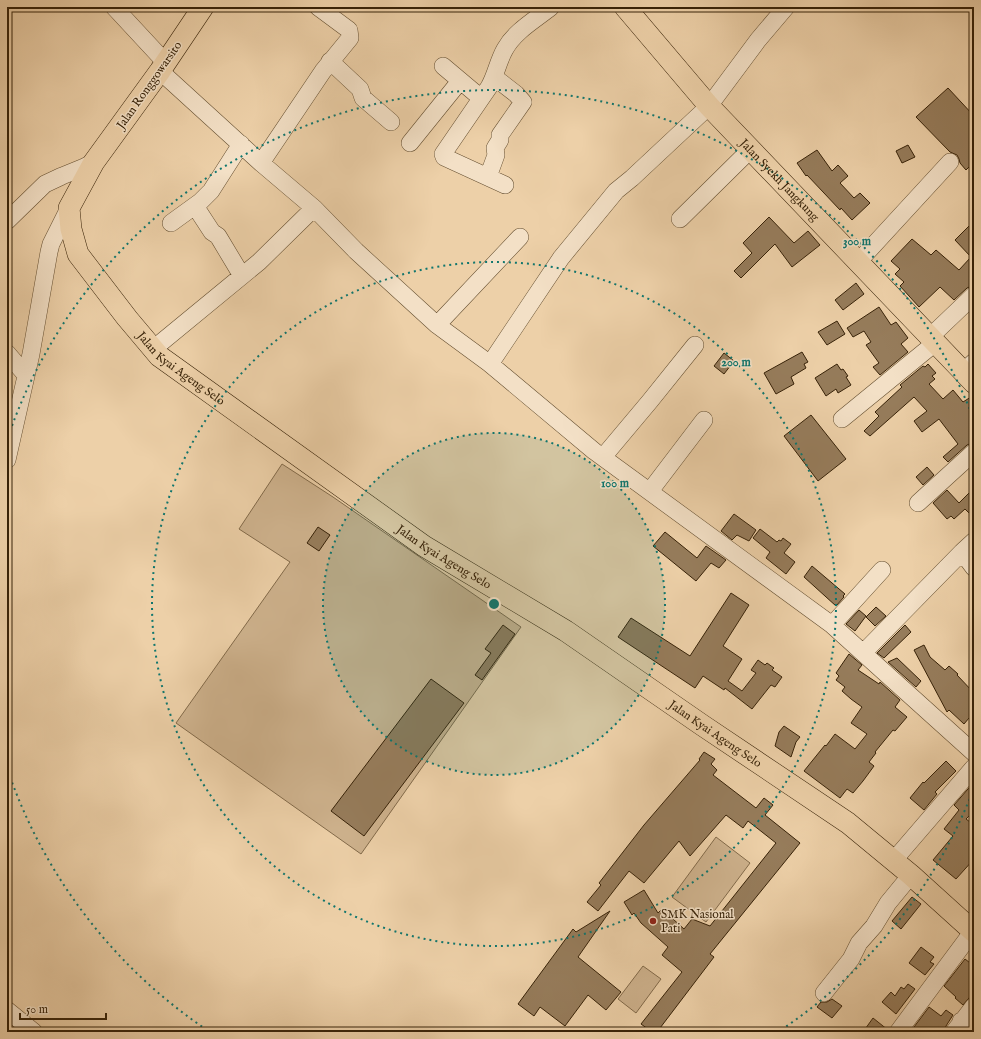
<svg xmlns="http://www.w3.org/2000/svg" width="981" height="1039" font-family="'IM FELL English',serif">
<rect width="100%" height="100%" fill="#edd0a8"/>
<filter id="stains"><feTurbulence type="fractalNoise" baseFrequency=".005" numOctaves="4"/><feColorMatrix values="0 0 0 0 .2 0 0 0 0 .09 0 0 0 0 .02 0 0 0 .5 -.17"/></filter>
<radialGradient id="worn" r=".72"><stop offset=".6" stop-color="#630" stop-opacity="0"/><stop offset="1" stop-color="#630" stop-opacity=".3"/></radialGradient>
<path fill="#ceb28d" stroke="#826a4a" d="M282 464 333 497 521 627 361 854 176 723 290 562 239 529Z
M716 837 750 863 706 922 672 897Z
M643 966 661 979 636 1013 618 999Z"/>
<path fill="#967c5b" stroke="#372208" d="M948 88 974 116V162L966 170 960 163 959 159 957 155 950 152 916 117Z
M908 145 915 157 902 163 896 151Z
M817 150 832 171 838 165 848 176 840 183 854 198 860 193 870 203 852 220 841 208 840 210 807 175 806 176 797 163Z
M769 217 794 243 808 231 820 245 792 267 775 244 741 278 734 271 752 253 743 243Z
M974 221V285L967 288 954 300 940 287 919 307 900 286 904 282 895 274 900 269 891 261 912 239 931 255 936 250 959 270 971 257 955 240Z
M856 283 864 294 843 310 835 300Z
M879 307 891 325 896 322 908 338 901 344 908 352 880 375 873 367 879 363 866 345 871 342 864 331 853 337 847 328Z
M837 321 845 334 827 345 818 332Z
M802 352 808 362 804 364 806 368 791 377 794 384 776 394 764 373Z
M724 353 734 361 724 374 714 366Z
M837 364 841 370 843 369 848 376 846 377 851 385 838 393 836 389 826 396 815 378Z
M928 364 936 373 932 376 935 379 929 384 943 399 953 390 963 402 974 395V442L967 445 948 462 943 457 958 444 939 419 922 432 914 421 927 411 914 397 870 436 864 431 879 416 875 412 902 387 900 385 923 366 925 367Z
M811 415 846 459 818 481 784 436Z
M927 467 934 475 923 485 916 477Z
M974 488V518L965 509 954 519 951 516 947 519 933 503 947 490 959 503Z
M734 514 756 530 749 541 737 535 732 540 721 531Z
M318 527 330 535 319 551 307 543Z
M760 529 777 542 779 540 781 541 783 538 791 544 784 553 795 562 786 574 766 558 770 552 753 538Z
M665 532 697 558 706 546 726 560 719 568 711 563 696 581 653 546Z
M812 566 845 594 843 596 844 597 836 606 804 577Z
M731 593 749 605 723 646 742 659 728 681 742 691 756 673 751 670 758 660 765 665 767 663 774 668 772 670 782 677 775 687 771 685 752 709 725 688 724 690 703 676 695 688 618 637 631 618 690 656Z
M876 607 886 616 875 626 866 617Z
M859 610 866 616 855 631 846 624Z
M503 625 515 634 482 680 475 675 491 653 485 649Z
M905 625 911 632 884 658 877 653Z
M924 645 930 657 945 670 949 666 958 674 957 675 974 693V722L969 718 964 724 949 710 947 712 914 650Z
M849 654 862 665 858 670 879 684 880 682 900 700 895 707 907 717 895 731 893 730 875 752 876 753 869 762 874 766 863 781 853 793 847 789 840 798 804 771 825 745 826 746 835 734 855 749 867 734 851 723 862 707 851 699 842 691 845 687 836 680 839 676 836 673Z
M897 658 921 681 916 687 888 662Z
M431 679 464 703 364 836 331 811Z
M784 726 800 737 796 742 791 757 775 746 779 732Z
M704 752 715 759 711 764 717 770 713 775 756 808 764 798 773 805 765 815 800 843 710 954 714 957 657 1032H652L641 1024 682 972 662 955 668 947 641 923 634 913 632 915 624 902 644 890 658 913 662 909 684 929 692 919 710 926 776 843 748 821 743 828 726 815 690 856 679 841 644 883 629 871 598 911 587 902 601 885 599 883 644 825 700 760 699 759Z
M946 761 956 771 935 792 937 794 924 810 910 798 923 782 924 783Z
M974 782V811L966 819 974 825V859L956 879 933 860 953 836 944 829 959 810 954 805Z
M912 897 921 904 901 929 892 921Z
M610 911 578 957 621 992 606 1010 588 995 565 1026 540 1007 534 1016 518 1004 573 929 576 932Z
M921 947 934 957 930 962 934 964 925 975 909 963Z
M965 959 974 966V992L963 1005 955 998 956 997 944 986Z
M908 984 915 989 896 1014 882 1002 891 992 895 996 901 987 904 989Z
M832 999 842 1006 832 1018 817 1007 821 1002H827Z
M929 1007 941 1016 946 1010 953 1015 946 1026 944 1032H913L911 1031Z
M873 1018 888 1030V1032H863Z"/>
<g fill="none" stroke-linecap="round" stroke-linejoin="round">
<g stroke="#644e30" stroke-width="18">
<path id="minor" d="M114 7 166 63
M330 61 360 89 363 98 391 122
M443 66 481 98
M160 71 261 163 314 208 356 251 437 325 490 364 594 451 832 625 974 753
M410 143 460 81
M261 163 323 71 350 38 349 30 318 7
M488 177 496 155 495 148 500 140V135L523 102 516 94 494 77
M505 185 444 157 443 154 489 87C496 75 498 61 505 49 515 31 535 20 551 7
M195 206 212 232 218 236 242 276
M680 219 750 150
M7 221 45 184 62 176 84 167 94 162
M171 223 200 202 211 191 241 144
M858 262 950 162
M437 325 520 237
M930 337 974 295
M152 350 259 262 314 208
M7 353 25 374
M490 364 561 258 616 191 632 178 709 106 758 40 786 7
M963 372 974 362
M842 419 935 343
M603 457 650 401 695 345
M7 460 31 354 49 252 51 244 69 208
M650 491 704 420
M918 503 974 452
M974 541 962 552 974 568
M832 625 882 570
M863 653 962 552
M894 860 974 767
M824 993 851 959 859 943 874 926 888 903 911 875
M7 1010 34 1032
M961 1021 974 1031
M898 1032 973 931
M954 1032 974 1006"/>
</g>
<g stroke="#372208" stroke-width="22">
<g id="major">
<path id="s1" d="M203 7 160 71 94 162 69 208 71 229 78 254 127 318 159 356 424 546 566 631 702 725 848 823 911 875 974 932"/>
<path id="s2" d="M625 7 709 106 974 383"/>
</g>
</g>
<use href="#minor" stroke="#f3e0c6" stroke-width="17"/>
<use href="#major" stroke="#edd0a8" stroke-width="21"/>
</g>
<circle cx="494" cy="604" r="171" fill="#0f766e" fill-opacity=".12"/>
<g fill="none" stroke="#0f766e" stroke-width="2" stroke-dasharray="2 4">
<circle cx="494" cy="604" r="171"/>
<circle cx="494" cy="604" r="342"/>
<path d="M974 788A514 514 0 0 1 781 1030M207 1030A514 514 0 0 1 8 771M8 437A514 514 0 0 1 974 420"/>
</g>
<circle fill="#8f2418" stroke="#f3e0c6" stroke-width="1.5" cx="653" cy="921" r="4"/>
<g text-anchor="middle" stroke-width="3" stroke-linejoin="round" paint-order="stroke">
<g font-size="12" fill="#372208" stroke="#f3e0c6">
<text transform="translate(149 85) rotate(-55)" y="4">Jalan Ronggowarsito</text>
<text dy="4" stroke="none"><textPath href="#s2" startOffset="232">Jalan Syekh Jangkung</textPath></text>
<text dy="4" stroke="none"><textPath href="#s1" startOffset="444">Jalan Kyai Ageng Selo</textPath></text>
<text dy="4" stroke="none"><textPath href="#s1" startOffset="768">Jalan Kyai Ageng Selo</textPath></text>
<text dy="4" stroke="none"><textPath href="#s1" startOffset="1092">Jalan Kyai Ageng Selo</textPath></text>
</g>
<g font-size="12" fill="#372208" stroke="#f3e0c6" text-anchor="start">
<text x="661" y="918">SMK Nasional<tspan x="661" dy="14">Pati</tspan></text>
</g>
</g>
<circle cx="494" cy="604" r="6" fill="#0f766e" stroke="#f3e0c6" stroke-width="2"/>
<g font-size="12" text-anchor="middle" font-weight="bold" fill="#0f766e" stroke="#f3e0c6" stroke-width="3" stroke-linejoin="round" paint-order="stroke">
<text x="857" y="245">300 m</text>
<text x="736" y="366">200 m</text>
<text x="615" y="487">100 m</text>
</g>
<rect width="981" height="1039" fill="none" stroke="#edd0a8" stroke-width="24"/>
<rect x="8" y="8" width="965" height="1023" fill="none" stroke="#372208" stroke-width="2"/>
<rect x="12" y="12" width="957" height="1015" fill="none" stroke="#372208"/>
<path d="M20 1013v6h86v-6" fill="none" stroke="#372208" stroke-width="2"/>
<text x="26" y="1013" font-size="12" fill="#372208" stroke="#f3e0c6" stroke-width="3" paint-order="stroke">50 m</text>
<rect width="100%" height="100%" filter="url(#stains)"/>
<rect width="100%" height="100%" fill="url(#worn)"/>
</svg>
